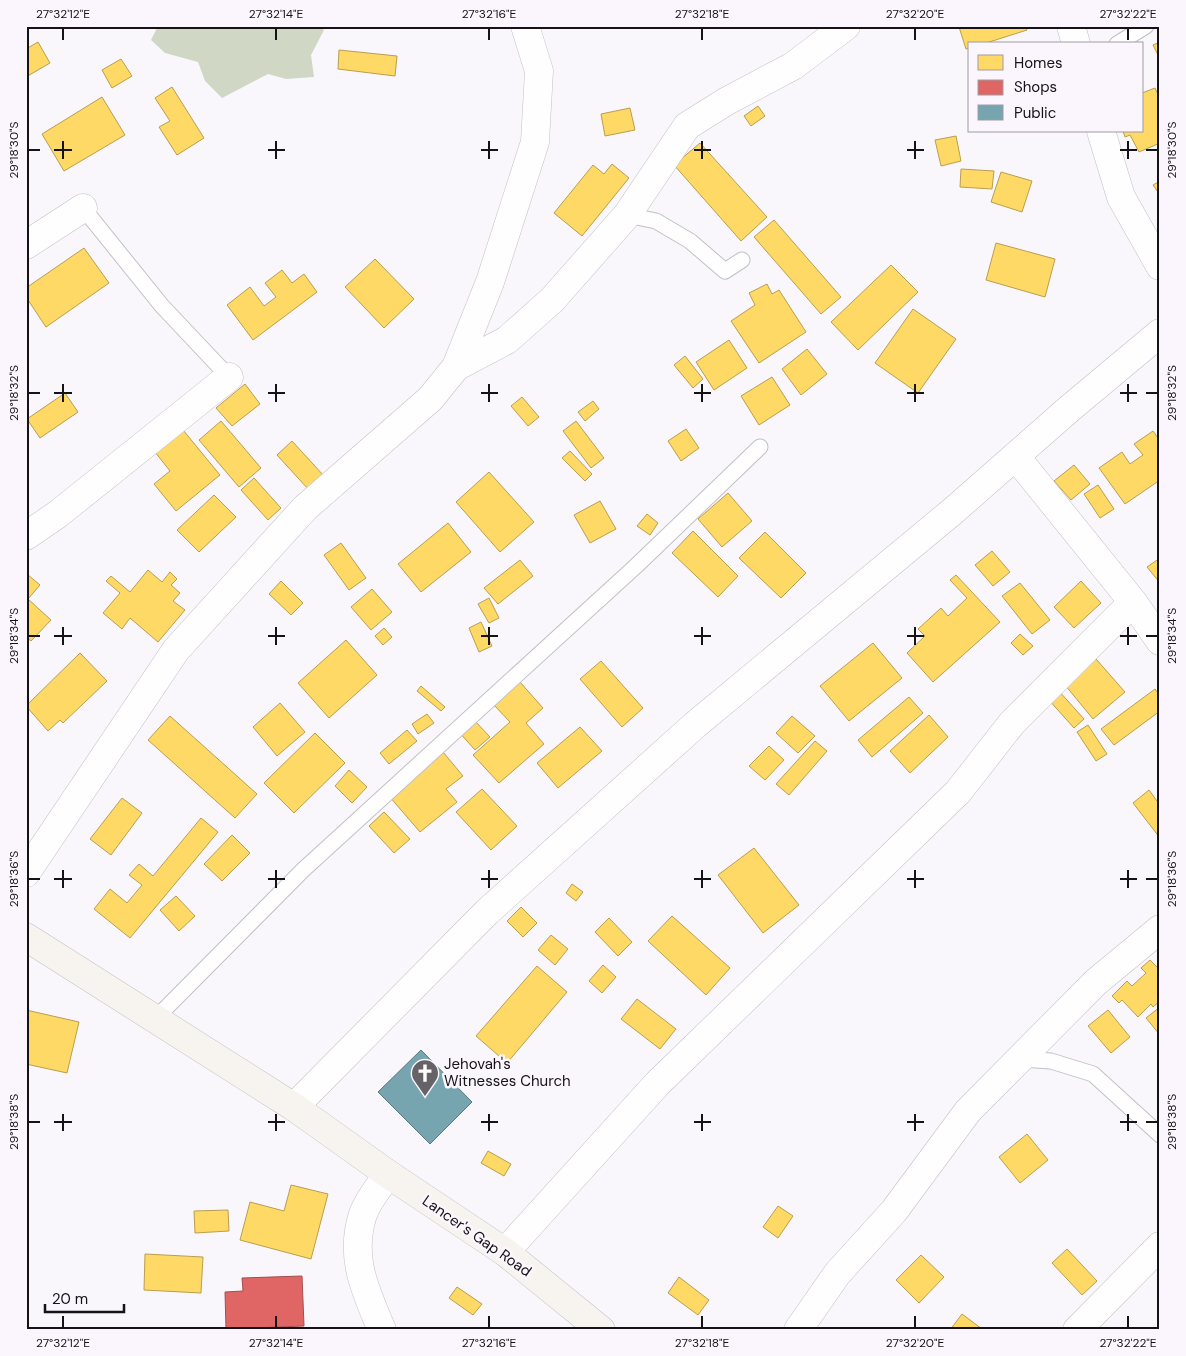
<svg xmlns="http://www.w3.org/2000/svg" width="1186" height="1356" font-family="'DM Sans',sans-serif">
<rect width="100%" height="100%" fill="#faf7fc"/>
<path fill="#d0d8c5" d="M158 26H320L324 30 311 55 314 77 286 79 268 74 222 98 205 81 198 62 165 53 151 40Z"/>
<path fill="#ffd966" stroke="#b99e4e" d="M1025 26 1027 30 983 44H970V48L966 49 959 27Z
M38 42 50 63 26 77V49Z
M1160 42V59L1153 45Z
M339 50 397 56 395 76 338 69Z
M121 59 132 76 112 88 102 70Z
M172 87 204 138 177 155 159 127 170 121 155 98Z
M1155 88 1160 99V143L1139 152 1130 135 1125 137 1123 131H1142V93Z
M102 97 125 135 64 171 42 134Z
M758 106 765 116 751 126 744 116Z
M630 108 635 130 605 136 601 114Z
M956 136 961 161 941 166 935 140Z
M700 143 767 217 741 241 674 165Z
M612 164 629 178 582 236 554 213 593 165 604 174Z
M961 169 994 171 992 189 960 187Z
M1001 172 1032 181 1022 212 991 202Z
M1160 181V195L1153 185Z
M774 220 841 297 821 314 754 237Z
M996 243 1055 259 1045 297 986 280Z
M84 248 109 283 46 327 26 297V288Z
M375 259 414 299 384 328 345 287Z
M891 265 918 292 858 350 831 322Z
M282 270 292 283 304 274 317 292 253 340 227 305 250 287 264 306 276 297 265 283Z
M767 284 772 294 779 290 806 332 759 363 731 321 755 305 749 293Z
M913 309 956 339 918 393 875 363Z
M729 340 747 368 714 390 696 362Z
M807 349 827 374 801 395 782 369Z
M685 356 703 379 693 388 674 365Z
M772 377 790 405 759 425 741 396Z
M245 384 260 404 232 426 216 408Z
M65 393 78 412 40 438 27 419Z
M522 397 539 417 528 426 511 406Z
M593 401 599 409 585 421 578 412Z
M221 421 261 468 239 487 199 440Z
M576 421 604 458 591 468 563 431Z
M686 429 699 448 681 461 668 441Z
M183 430 220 475 176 511 154 484 170 471 155 452Z
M1153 431 1160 441V480L1125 504 1099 468 1122 452 1130 464 1143 455 1134 444Z
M292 441 324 476 309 490 277 455Z
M570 451 592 474 585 481 562 458Z
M1074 465 1090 484 1071 500 1054 481Z
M489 472 534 522 500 552 456 502Z
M254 478 281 508 268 520 241 490Z
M1098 485 1114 509 1100 518 1084 494Z
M728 493 752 521 722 547 698 519Z
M214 495 236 517 199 552 177 530Z
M600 501 616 529 590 543 574 515Z
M647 514 658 523 650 535 637 526Z
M448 523 471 552 421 592 398 564Z
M693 531 738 576 718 597 672 553Z
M765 532 806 573 781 598 739 558Z
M341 543 366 578 349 590 324 555Z
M992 551 1010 572 993 586 975 565Z
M1160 558V583L1147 567Z
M520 560 533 576 498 604 484 588Z
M148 570 162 582 170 572 177 579 171 585 180 593 173 601 185 610 158 642 130 618 122 629 103 613 120 593 106 581 111 576 130 592Z
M27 574 40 585 28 599 51 620 31 641 26 637Z
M956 575 1000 622 933 682 907 653 925 636 918 629 941 608 948 616 967 598 950 580Z
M281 581 303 603 291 615 269 594Z
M1081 581 1101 603 1074 628 1054 607Z
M1020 583 1050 620 1032 634 1002 596Z
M372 589 392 612 371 630 351 607Z
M489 598 499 618 489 623 478 604Z
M481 622 492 646 479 652 469 628Z
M384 628 392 637 383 645 375 636Z
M1020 634 1033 646 1023 655 1011 643Z
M346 640 377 675 329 718 298 683Z
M873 643 902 678 849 721 820 686Z
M80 653 107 681 63 723 60 720 48 731 26 706Z
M1096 659 1125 692 1093 719 1065 685Z
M601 661 643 708 622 727 580 679Z
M519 681 543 708 526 723 544 744 499 783 473 755 510 722 493 704Z
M421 686 445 707 441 711 417 691Z
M1155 689 1160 696V711L1114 745 1101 729Z
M1058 690 1084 719 1074 728 1048 699Z
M909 697 923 713 872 757 858 740Z
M280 703 305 732 277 756 253 727Z
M427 714 434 723 418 734 412 724Z
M929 715 948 737 910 773 890 751Z
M170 716 257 794 235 818 148 740Z
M792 716 815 736 798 753 776 733Z
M474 720 490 737 475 750 459 732Z
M1088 725 1107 754 1096 761 1077 732Z
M580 727 602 751 558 788 537 763Z
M407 730 417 741 389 764 380 753Z
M315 733 345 763 294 813 264 783Z
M815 741 827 751 789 795 776 784Z
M769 746 784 760 765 780 749 766Z
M443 752 463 776 446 789 457 802 420 832 389 796Z
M349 770 367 787 352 803 335 786Z
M482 789 517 826 491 850 456 812Z
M1149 790 1157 801 1160 799V838L1133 803Z
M122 798 142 813 111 855 90 839Z
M384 812 410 839 394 853 369 826Z
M201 818 218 832 130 938 94 909 110 889 127 903 142 885 129 875 139 864 153 876Z
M232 835 250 853 222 881 204 864Z
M754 848 799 905 763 933 718 875Z
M572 884 583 892 576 901 566 893Z
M176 896 195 916 179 931 160 910Z
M521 907 537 923 523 937 507 921Z
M672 916 730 968 706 995 648 941Z
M609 918 632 942 618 956 595 932Z
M551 935 568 949 555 965 538 950Z
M1150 960 1160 970V1001L1153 1007 1151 1004 1138 1017 1122 1000 1119 1003 1112 996 1127 981 1132 986 1146 973 1141 968Z
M603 965 616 977 602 993 589 981Z
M537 966 567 992 507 1063 476 1036Z
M637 999 676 1029 660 1049 621 1019Z
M1160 1007V1035L1146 1018Z
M26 1010 79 1022 67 1073 26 1064Z
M1108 1010 1130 1037 1111 1053 1088 1026Z
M1027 1134 1048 1160 1020 1183 999 1157Z
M488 1151 511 1164 504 1176 481 1163Z
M291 1185 328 1194 311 1259 240 1240 250 1202 284 1211Z
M778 1206 793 1216 778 1238 763 1227Z
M228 1210 229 1231 195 1233 194 1211Z
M1067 1249 1097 1281 1082 1295 1052 1263Z
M145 1254 203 1257 201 1293 144 1290Z
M921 1255 944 1277 919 1303 896 1280Z
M679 1277 709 1300 698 1315 668 1293Z
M457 1287 482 1304 473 1315 449 1298Z
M962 1314 982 1329 981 1330H950Z"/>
<path fill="#e06666" stroke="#a34d4e" d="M302 1276 304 1326 226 1329 225 1292 243 1291 242 1278Z"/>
<path fill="#76a5af" stroke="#597981" d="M421 1050 472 1102 430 1144 378 1092Z"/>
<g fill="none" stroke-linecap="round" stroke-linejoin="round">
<g stroke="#c2c0c3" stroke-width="17">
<path id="service" d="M1117 44 1146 26
M83 208 162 306 229 377
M627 215 656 221 690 241 725 271 742 260
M156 1018 303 870 636 566 760 447
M1020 1059 1051 1061 1093 1074 1160 1135"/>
</g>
<g stroke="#c2c0c3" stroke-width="29">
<path id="minor" d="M1071 26 1076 44
M1101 131 1121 197 1160 266
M26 245 83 208
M456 367 507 340 552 300 627 215 687 126 727 101 793 66 846 26
M1016 457 1133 602 1160 641
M26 536 58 514 229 377
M26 873 176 650 305 508 430 399 456 367 490 282 535 142 539 71 525 26
M505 1252 657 1084 958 792 1012 723 1133 602
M798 1330 837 1274 894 1211 968 1111 1096 982 1160 929
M1077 1330 1160 1246"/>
</g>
<g stroke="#c2c0c3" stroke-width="29">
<path id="tertiary" d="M294 1107 487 912 695 725 953 511 1069 409 1160 333
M382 1330C365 1290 349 1257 363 1214 368 1200 380 1186 388 1174"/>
</g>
<g stroke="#c2c0c3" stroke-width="29">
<path id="secondary" d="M26 937 294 1107 388 1174 505 1252 601 1330"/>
</g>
<use href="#service" stroke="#fefeff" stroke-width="15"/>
<use href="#minor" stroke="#fefeff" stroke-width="28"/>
<use href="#tertiary" stroke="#fefeff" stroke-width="28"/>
<use href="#secondary" stroke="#f7f4f0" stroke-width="28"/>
</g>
<path fill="none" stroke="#151316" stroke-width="2" d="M63 28V40M276 28V40M489 28V40M702 28V40M915 28V40M1128 28V40M63 141V159M276 141V159M489 141V159M702 141V159M915 141V159M1128 141V159M28 150H40M54 150H72M268 150H285M481 150H498M694 150H711M907 150H924M1120 150H1137M1146 150H1158M63 384V402M276 384V402M489 384V402M702 384V402M915 384V402M1128 384V402M28 393H40M54 393H72M268 393H285M481 393H498M694 393H711M907 393H924M1120 393H1137M1146 393H1158M63 627V645M276 627V645M489 627V645M702 627V645M915 627V645M1128 627V645M28 636H40M54 636H72M268 636H285M481 636H498M694 636H711M907 636H924M1120 636H1137M1146 636H1158M63 870V888M276 870V888M489 870V888M702 870V888M915 870V888M1128 870V888M28 879H40M54 879H72M268 879H285M481 879H498M694 879H711M907 879H924M1120 879H1137M1146 879H1158M63 1114V1131M276 1114V1131M489 1114V1131M702 1114V1131M915 1114V1131M1128 1114V1131M28 1122H40M54 1122H72M268 1122H285M481 1122H498M694 1122H711M907 1122H924M1120 1122H1137M1146 1122H1158M63 1316V1328M276 1316V1328M489 1316V1328M702 1316V1328M915 1316V1328M1128 1316V1328"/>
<defs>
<g id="church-pin" transform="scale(1.4375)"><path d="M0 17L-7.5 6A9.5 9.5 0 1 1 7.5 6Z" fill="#656366" stroke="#fbf6fd"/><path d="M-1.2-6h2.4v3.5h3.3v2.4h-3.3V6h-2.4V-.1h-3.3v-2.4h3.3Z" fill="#fff"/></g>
</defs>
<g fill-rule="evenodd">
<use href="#church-pin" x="425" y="1073"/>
</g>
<g text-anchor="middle" stroke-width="5" stroke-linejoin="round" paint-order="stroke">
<g font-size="15" fill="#151316" stroke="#fbf6fd" text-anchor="start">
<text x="444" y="1069">Jehovah's<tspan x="444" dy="17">Witnesses Church</tspan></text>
</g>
<g font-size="15" fill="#151316" stroke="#fbf6fd">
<text transform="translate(477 1236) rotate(35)" y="5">Lancer's Gap Road</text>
</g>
</g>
<rect width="1186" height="1356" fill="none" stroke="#fbf6fd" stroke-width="55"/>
<rect x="968" y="42" width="175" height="90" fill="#fbf6fd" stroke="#9f9ba1"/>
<rect x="978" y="55" width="25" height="15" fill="#ffd966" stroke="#9f9ba1"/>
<text x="1014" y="68" font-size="15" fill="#151316">Homes</text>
<rect x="978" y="80" width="25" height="15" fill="#e06666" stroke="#9f9ba1"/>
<text x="1014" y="92" font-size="15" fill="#151316">Shops</text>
<rect x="978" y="105" width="25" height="15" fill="#76a5af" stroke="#9f9ba1"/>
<text x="1014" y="118" font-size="15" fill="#151316">Public</text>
<path d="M45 1304v8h79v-8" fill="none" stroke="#151316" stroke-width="2.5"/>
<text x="52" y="1304" font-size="15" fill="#151316" stroke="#fbf6fd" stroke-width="4" paint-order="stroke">20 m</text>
<rect x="28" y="28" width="1130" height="1300" fill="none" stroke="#151316" stroke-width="2"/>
<g font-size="12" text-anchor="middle" fill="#151316">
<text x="63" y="18">27°32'12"E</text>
<text x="276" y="18">27°32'14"E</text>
<text x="489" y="18">27°32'16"E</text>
<text x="702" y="18">27°32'18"E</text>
<text x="915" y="18">27°32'20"E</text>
<text x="1128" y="18">27°32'22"E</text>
<text transform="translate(14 150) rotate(-90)" y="4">29°18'30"S</text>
<text transform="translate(1172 150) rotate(-90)" y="4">29°18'30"S</text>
<text transform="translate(14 393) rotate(-90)" y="4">29°18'32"S</text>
<text transform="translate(1172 393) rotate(-90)" y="4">29°18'32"S</text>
<text transform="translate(14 636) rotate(-90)" y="4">29°18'34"S</text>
<text transform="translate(1172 636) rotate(-90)" y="4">29°18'34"S</text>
<text transform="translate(14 879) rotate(-90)" y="4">29°18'36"S</text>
<text transform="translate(1172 879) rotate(-90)" y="4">29°18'36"S</text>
<text transform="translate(14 1122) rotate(-90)" y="4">29°18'38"S</text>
<text transform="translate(1172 1122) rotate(-90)" y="4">29°18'38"S</text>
<text x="63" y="1347">27°32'12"E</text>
<text x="276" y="1347">27°32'14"E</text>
<text x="489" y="1347">27°32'16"E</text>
<text x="702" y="1347">27°32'18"E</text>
<text x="915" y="1347">27°32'20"E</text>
<text x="1128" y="1347">27°32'22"E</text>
</g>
</svg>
